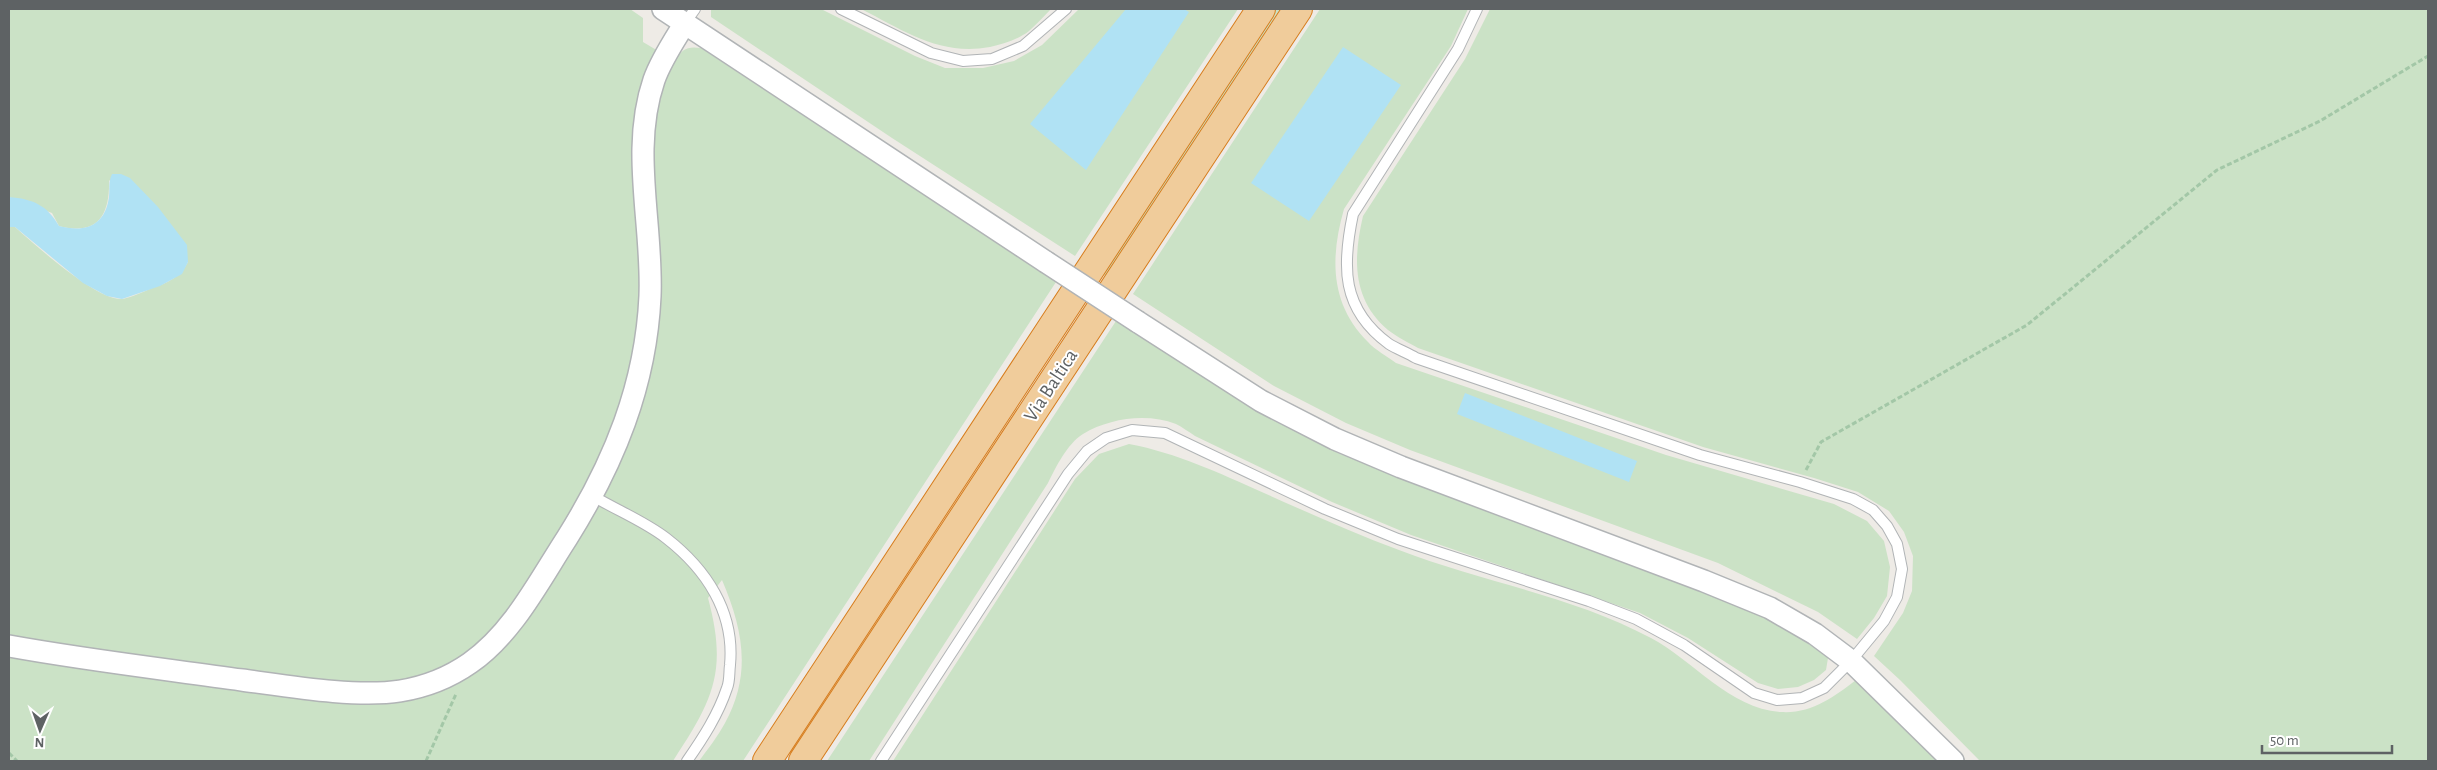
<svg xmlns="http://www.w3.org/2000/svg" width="2437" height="770" font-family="'Alegreya Sans',sans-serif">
<rect width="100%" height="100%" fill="#eeebe6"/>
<path fill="#cbe2c6" d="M9 9H630L643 18V42L675 61C682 49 687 46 701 48L1056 282 743 761H699C708 749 718 736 725 723 752 674 743 629 722 580L708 598C728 672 713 700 673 761H9V227H15C34 244 98 302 123 299 132 297 143 292 152 288 168 283 180 277 188 262L109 180C110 216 97 236 59 226L52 213 9 197Z
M711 9H821L915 56 945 68H983L1014 61 1042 45 1079 9H1238L1075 256 892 138 711 17Z
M861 9H1051C1044 16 1037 24 1029 31 1019 39 1003 44 990 47 939 56 905 31 861 9Z
M1273 9H1285L1108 277 1100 273Z
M1320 9H1468L1451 46 1344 209C1330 258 1330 304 1368 342 1375 350 1387 356 1396 363L1666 455 1834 504 1867 521 1884 541 1890 567 1887 596 1874 618 1857 639 1818 612 1718 563 1410 450 1346 423 1274 386 1133 294Z
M1490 9H2428V761H1980L1900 680 1874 656 1903 613 1912 591 1913 556 1904 532 1889 511 1858 492 1814 478 1703 447 1418 348C1409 343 1397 337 1388 330 1352 299 1353 259 1363 216L1465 59Z
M1116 321 1259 413 1340 454 1706 592C1750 610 1791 628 1828 658L1826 670 1814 680 1798 687 1778 689 1758 683 1688 638 1640 613 1411 535 1332 502 1195 436C1189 432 1182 427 1176 424 1147 413 1110 418 1083 434 1067 444 1056 467 1048 483L869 761H827Z
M1129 444C1177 453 1219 473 1264 493 1309 513 1353 533 1399 550 1482 582 1573 596 1651 638 1694 661 1730 709 1781 712 1811 714 1834 697 1856 680L1938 761H893L1075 479 1099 454Z"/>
<path fill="#b0e2f4" d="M1126 9H1184L1189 12 1086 170 1030 124Z
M1343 47 1401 85 1309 221 1251 183Z
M112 174H121L130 178 158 207 187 245 188 262 182 274 160 286 122 299 107 296 83 283 15 227H9V197C33 199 47 205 59 226 85 233 105 226 109 197 110 189 108 182 112 174Z
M1465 393 1637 461 1629 482 1457 414Z"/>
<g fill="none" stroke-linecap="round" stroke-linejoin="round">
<g stroke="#b1b4b6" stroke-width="12">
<path id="lane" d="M841 9 931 53 963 61 992 59 1023 46 1066 9
M685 23 695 9
M593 496C616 510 644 521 666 538 706 569 735 612 730 665 729 672 730 681 727 688 718 715 703 738 687 761
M881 761 1068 474 1087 451 1106 438 1132 430 1165 433 1325 509 1398 539 1589 601 1636 619 1684 645 1754 693 1777 700 1802 698 1824 688 1851 661 1884 621 1897 597 1902 569 1897 544 1887 526 1873 510 1853 499 1800 482 1700 455 1416 358C1408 353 1397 349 1389 344 1341 309 1342 266 1353 214L1458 49 1477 9"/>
</g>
<g stroke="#b1b4b6" stroke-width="24">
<path id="street" d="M663 9 1046 262
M1138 322 1261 401 1335 439 1401 467 1704 581 1770 608 1815 634 1851 661 1953 761
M9 646C86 660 164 669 242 680 287 686 356 698 400 691 425 687 450 677 470 663 513 633 539 581 567 538 614 463 646 385 650 296 653 224 630 150 654 80 661 60 674 41 685 23"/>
</g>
<g stroke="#d77d1d" stroke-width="30">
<path id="highway" d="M767 761 1261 9
M803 761 1298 9"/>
</g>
<path stroke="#a3c7a7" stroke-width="3" stroke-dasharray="5 2.5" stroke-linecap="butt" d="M1806 470 1821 442 2027 325 2217 170 2320 121 2428 56
M9 753 17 761
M426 761 456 694"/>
<use href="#lane" stroke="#fff" stroke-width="10"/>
<use href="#street" stroke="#fff" stroke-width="21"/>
<use href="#highway" stroke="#f0cc9b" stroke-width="28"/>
<g stroke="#b1b4b6" stroke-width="24" stroke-linecap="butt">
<path id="street-bridge" d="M1046 262 1138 322"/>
</g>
<use href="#street-bridge" stroke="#fff" stroke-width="21"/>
</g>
<g text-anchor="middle" stroke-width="4" stroke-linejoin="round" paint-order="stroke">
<g font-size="20" fill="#5e6264" stroke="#fff">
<text transform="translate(1050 385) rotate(-57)" y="7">Via Baltica</text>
</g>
</g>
<rect width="2437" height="770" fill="none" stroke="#5e6264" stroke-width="20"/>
<g transform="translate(40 730) rotate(182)" stroke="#ffffff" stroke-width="4" paint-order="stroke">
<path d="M0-4L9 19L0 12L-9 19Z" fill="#5e6264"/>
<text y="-8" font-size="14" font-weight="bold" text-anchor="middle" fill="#5e6264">N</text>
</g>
<path d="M2262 745v8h130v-8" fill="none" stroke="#5e6264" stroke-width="2.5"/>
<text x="2270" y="745" font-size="15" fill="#5e6264" stroke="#ffffff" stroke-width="4" paint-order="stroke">50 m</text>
</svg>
